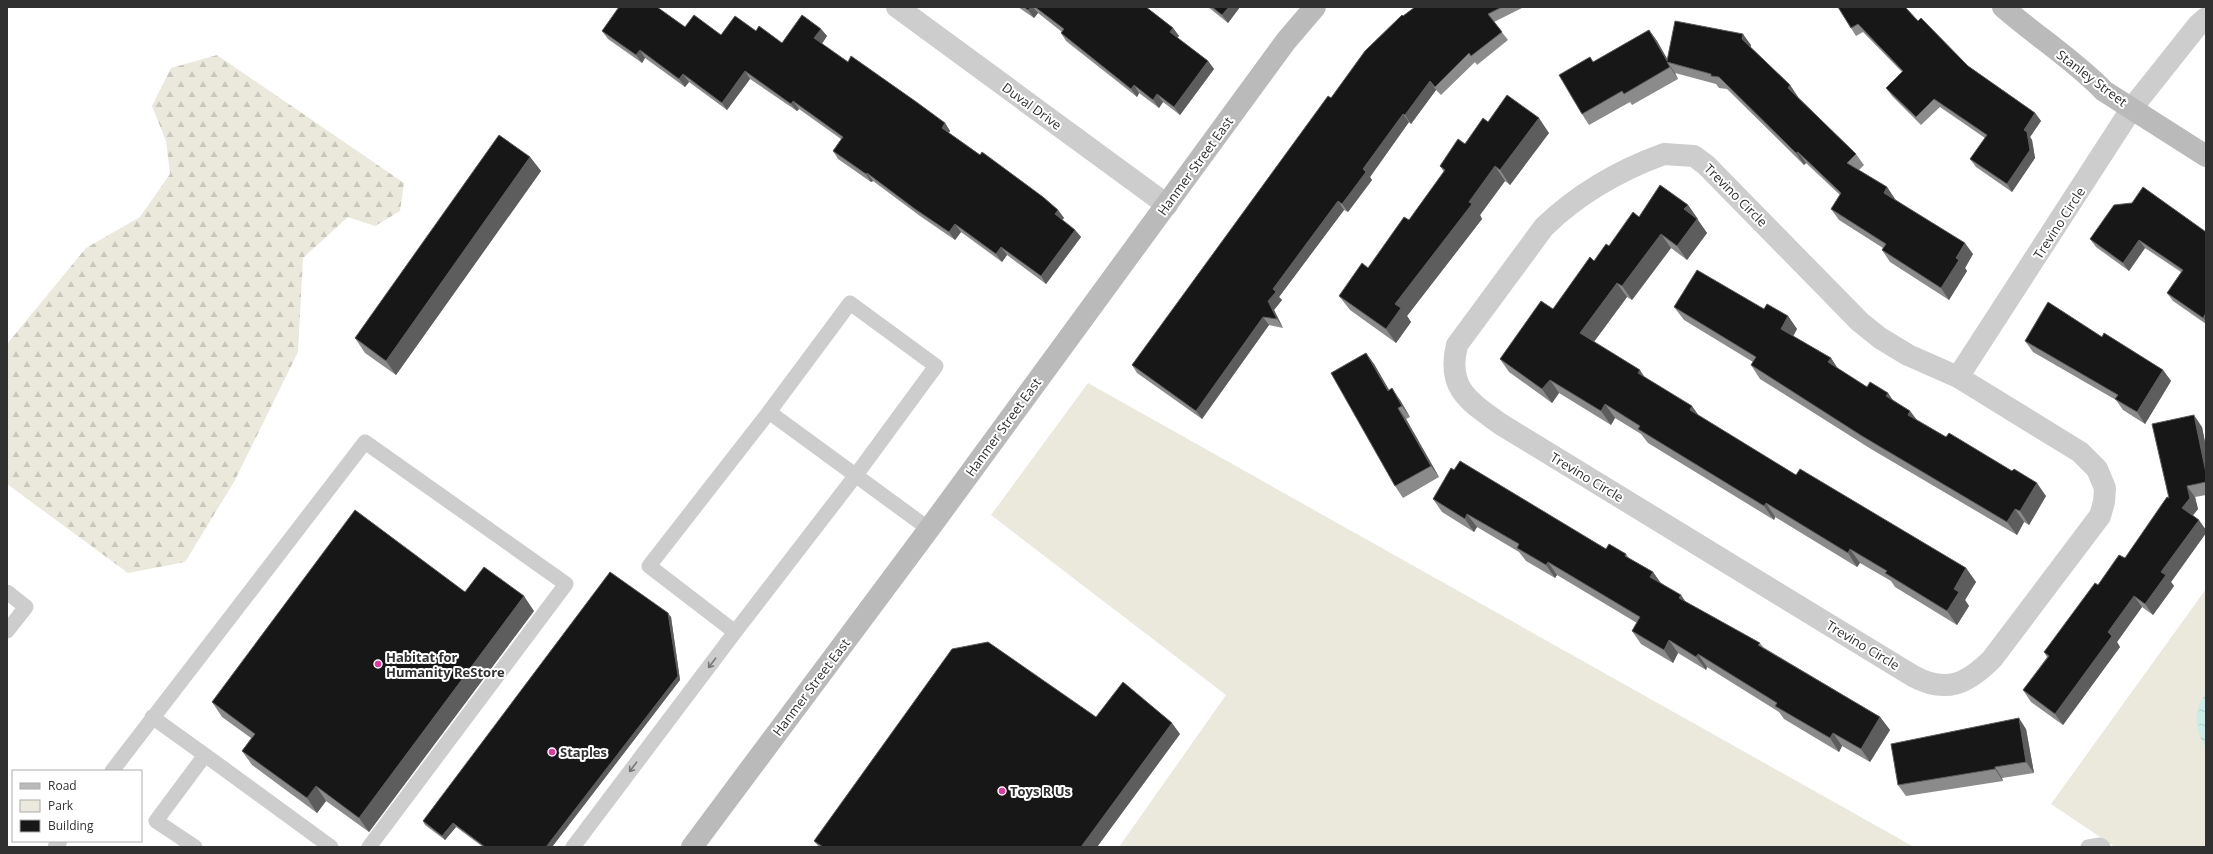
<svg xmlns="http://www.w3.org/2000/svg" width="2213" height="854" font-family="'Open Sans',sans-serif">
<defs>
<pattern id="forest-firs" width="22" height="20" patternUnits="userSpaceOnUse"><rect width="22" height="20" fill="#eae9db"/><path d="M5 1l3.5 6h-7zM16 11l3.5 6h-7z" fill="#c9c8bc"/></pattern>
<pattern id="water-ripples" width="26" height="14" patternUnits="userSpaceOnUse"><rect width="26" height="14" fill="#cbece7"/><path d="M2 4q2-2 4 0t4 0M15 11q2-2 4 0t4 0" fill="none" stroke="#afcbc6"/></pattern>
</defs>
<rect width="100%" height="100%" fill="#fff"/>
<path fill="url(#forest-firs)" d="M217 55 404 183 400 211 375 226 348 217 303 258 298 352 234 482 185 562 128 573 7 484V344L86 248 140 217 170 174 166 141 152 106 171 68Z"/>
<path fill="#eae9db" d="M1088 383 1914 847H1119L1226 695 991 515Z
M2206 589V847H2115L2051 804Z"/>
<path fill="url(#water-ripples)" d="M2206 694V748C2195 732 2192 709 2206 694Z"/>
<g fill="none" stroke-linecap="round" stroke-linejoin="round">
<path stroke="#cdcdcd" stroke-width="15" d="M769 412 649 566 735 632 856 475 936 366 850 303 769 412 929 529
M7 592 26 607 7 631
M152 717 205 755 156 821 195 847
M205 755 331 847
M112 771 365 442 566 584 369 847
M55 847 60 841
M573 847 735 632
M2088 847 2100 845 2103 847"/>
<path stroke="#cdcdcd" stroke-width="22" d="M897 7 1167 205
M1664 154 1694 156 1706 165 1860 322 1880 338 1908 355 1958 377 2080 452 2097 469 2105 488 2104 502 2100 516 1992 659C1967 684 1946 694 1913 676L1502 425C1470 402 1446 389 1457 345L1544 227C1578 194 1620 170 1664 154Z
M1958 377 2132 108 2198 25 2206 18"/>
<path stroke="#bababa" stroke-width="22" d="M2003 7C2036 36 2074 60 2104 91L2206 156
M692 847 929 529 1286 41 1315 7"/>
</g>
<path fill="#8b8b8b" d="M1018 7H1146L1173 28 1179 36 1177 38 1208 61 1214 69 1180 115 1163 102 1159 108 1139 93 1137 97 1066 41 1061 33 1062 32 1038 13 1034 18Z
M1208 7H1240L1228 23Z
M1415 7H1524L1494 22 1508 40 1477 65 1475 62 1441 95 1436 90 1411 124 1409 122 1370 177 1372 180 1348 212 1344 210 1279 297 1282 300 1274 310 1283 328 1269 325 1202 419 1137 373 1132 365 1331 98 1403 16Z
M1838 7 1918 21 1968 66 2035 113 2041 121 2030 137 2032 140 2035 158 2012 192 1976 167 1970 159 1985 138 1940 107 1921 125 1892 96 1886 88 1902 72 1863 32 1856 36 1851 28Z
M659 9 685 27 721 35 756 31 782 43 821 29 827 36 822 44 848 62 945 123 950 131 949 133 1058 210 1064 218 1062 220 1075 230 1081 237 1046 284 1007 255 1002 262 961 232 955 240 920 216 873 181 871 182 838 159 833 151 841 139 799 109 797 111 750 79 727 110 689 82 685 87 645 58 642 63 608 39 602 31Z
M1649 30 1657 41 1667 59 1751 45 1750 47 1790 85 1798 97 1856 154 1864 165 1859 170 1887 187 1895 199 1973 254 1965 268 1967 271 1949 300 1890 262 1882 250 1883 248 1839 220 1831 209 1840 195 1806 163 1804 165 1727 89 1719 88 1716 84 1675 73 1678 79 1632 105 1630 102 1589 125 1582 114 1594 62Z
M1488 122 1549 133 1510 185 1505 181 1480 215 1482 219 1407 316 1411 322 1396 343 1350 310 1339 296 1368 268 1409 220 1444 172 1440 166 1465 144Z
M530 157 541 171 396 375 365 353 355 338Z
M1688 205 1707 233 1687 260 1671 248 1632 300 1627 297 1594 342 1699 416 1796 475 1966 568 1976 582 1965 600 1969 606 1957 625 1895 587 1891 581 1860 563 1857 567 1775 517 1774 520 1648 443 1641 434 1615 418 1611 425 1559 393 1552 403 1509 372 1500 359 1553 309 1594 261 1639 217Z
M2206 232V324L2173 301 2167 293 2181 272 2145 248 2129 271 2096 247 2090 239Z
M1674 307 1764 309 1788 316 1797 329 1793 336 1831 358 1838 369 1867 387 1888 393 1892 400 1910 411 1916 419 2046 496 2029 525 2024 522 2017 535 1871 449 1760 379 1751 365 1753 362 1684 320Z
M2102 337 2163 370 2171 381 2145 424 2123 410 2116 400 2033 352 2025 341Z
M1366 353 1374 364 1389 390 1400 400 1410 417 1406 419 1439 477 1403 498 1395 486Z
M2202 427 2206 447V495L2195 497 2198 509 2193 515 2206 530V533L2171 582 2174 586 2153 615 2142 607 2117 642 2120 647 2063 725 2031 702 2023 690 2047 657 2044 652 2098 585 2125 558 2169 498Z
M1433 499 1606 549 1626 554 1629 558 1653 572 1660 582 1686 602 1760 643 1763 647 1880 717 1890 730 1870 762 1842 746 1839 752 1784 719 1779 712 1707 667 1706 670 1678 653 1673 663 1641 644 1632 631 1637 623 1557 575 1555 578 1526 561 1519 552 1477 527 1474 532 1442 512Z
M465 592 534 611 369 832 326 801 317 813 252 765 242 751 251 738 222 717 212 702Z
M671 617 680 680 552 847H483L456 827 445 840 425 825 423 821Z
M1096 717 1180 734 1097 847H819L814 841Z
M2026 729 2034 773 2002 778 2003 781 1906 796 1898 785Z"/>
<path fill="#5d5d5d" d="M1031 7H1033L1038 13 1034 18 1028 10Z
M1229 7H1240L1228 23 1222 15Z
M1173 28 1179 36 1175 40 1170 32Z
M821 29 827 36 820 46 814 38Z
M1649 30 1657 41 1669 62H1667Z
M1743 34 1751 45 1750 50 1742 39Z
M640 50 645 58 642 63 636 55Z
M1208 61 1214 69 1180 115 1174 107Z
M1667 62 1675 73 1678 79 1670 67Z
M745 71 750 79 727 110 722 103Z
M683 74 689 82 685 87 679 79Z
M1430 81 1436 90 1411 124 1405 115Z
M1134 85 1139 93 1137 97 1131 89Z
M1790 85 1798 97 1796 99 1788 88Z
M1157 94 1163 102 1159 108 1153 100Z
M793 101 799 109 797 111 791 104Z
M2035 113 2041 121 2030 137 2032 140 2035 158 2012 192 2007 184 2024 130Z
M1403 114 1409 122 1370 177 1372 180 1348 212 1342 204 1363 169Z
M1539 118 1549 133 1510 185 1500 170Z
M945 123 950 131 947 135 942 128Z
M1798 152 1806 163 1804 165 1796 153Z
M530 157 541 171 396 375 386 361Z
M1495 166 1505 181 1480 215 1482 219 1407 316 1411 322 1396 343 1386 329 1395 304Z
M867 173 873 181 871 182 866 174Z
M1887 187 1895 199 1892 204 1884 193Z
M1338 201 1344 210 1279 297 1282 300 1274 310 1283 328 1277 319 1268 301 1273 289Z
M1688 205 1698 219 1694 223 1684 209Z
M1058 210 1064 218 1060 222 1055 214Z
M1697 219 1707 233 1687 260 1677 246Z
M955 224 961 232 955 240 949 232Z
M1075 230 1081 237 1046 284 1041 276Z
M1661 234 1671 248 1632 300 1622 286Z
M2139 240 2145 248 2129 271 2123 263Z
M1965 243 1973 254 1965 268 1967 271 1949 300 1941 288 1956 258Z
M1001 247 1007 255 1002 262 996 254Z
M1617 283 1627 297 1590 347 1580 333Z
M2206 313V322L2203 318Z
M1788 316 1797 329 1790 342 1781 329Z
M1263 317 1269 325 1202 419 1196 411Z
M1366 353 1374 364 1396 402 1388 391Z
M1831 358 1840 372 1828 362Z
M1640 370 1649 384 1638 373Z
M2163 370 2171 381 2145 424 2137 412Z
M1550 380 1559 393 1552 403 1542 389Z
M1392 388 1400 400 1410 417 1402 406Z
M1888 393 1897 406 1886 396Z
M1605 404 1615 418 1611 425 1601 411Z
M1692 406 1702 420 1690 410Z
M1398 408 1406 419 1439 477 1431 466Z
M1910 411 1920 424 1908 415Z
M2194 415 2202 427 2206 447V473Z
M2037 483 2046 496 2029 525 2020 511Z
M2187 486 2195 497 2198 509 2190 519 2182 508Z
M1766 503 1775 517 1774 520 1764 506Z
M2015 509 2024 522 2017 535 2007 522Z
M1467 514 1477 527 1474 532 1465 519Z
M2199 520 2206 530V533L2171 582 2174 586 2153 615 2145 604 2161 572Z
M1850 549 1860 563 1857 567 1848 553Z
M1548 562 1557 575 1555 578 1546 565Z
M1966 568 1976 582 1965 600 1969 606 1957 625 1947 611 1954 589Z
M1653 572 1662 585 1650 577Z
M1681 595 1690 608 1679 598Z
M524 596 534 611 369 832 359 818Z
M2134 596 2142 607 2117 642 2120 647 2063 725 2055 714 2108 632Z
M668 613 671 617 680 680 552 847H546Z
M1669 640 1678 653 1673 663 1664 650Z
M1698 654 1707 667 1706 670 1696 657Z
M1880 717 1890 730 1870 762 1861 749Z
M2019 718 2026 729 2034 773 2026 762Z
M1172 723 1180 734 1097 847H1081Z
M1833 733 1842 746 1839 752 1830 738Z
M1995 767 2002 778 2003 781 1995 769Z
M316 786 326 801 317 813 307 798Z
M453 823 456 827 445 840 442 836Z"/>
<path fill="#171717" stroke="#5d5d5d" d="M619 7H657L685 27 694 15 721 35 735 16 756 31 759 26 782 43 802 15 821 29 814 38 848 62 851 56 915 101 945 123 942 128 980 155 982 152 1043 197 1058 210 1055 214 1075 230 1041 276 1001 247 996 254 955 224 949 232 915 209 867 173 866 174 833 151 843 137 793 101 791 104 745 71 722 103 683 74 679 79 640 50 636 55 602 31Z
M1024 7H1031L1028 10Z
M1035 7H1146L1173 28 1170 32 1208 61 1174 107 1157 94 1153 100 1134 85 1131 89 1061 33 1064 29Z
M1212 7H1229L1222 15Z
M1415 7H1502L1488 14 1502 32 1471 56 1469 53 1435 87 1430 81 1405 115 1403 114 1363 169 1366 172 1342 204 1338 201 1273 289 1276 292 1268 301 1277 319 1263 317 1196 411 1132 365 1328 96 1331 98 1365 51 1402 15 1403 16Z
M1838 7H1905L1918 21 1921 18 1968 66 2035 113 2024 130 2027 132 2030 150 2007 184 1970 159 1987 135 1934 99 1916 117 1886 88 1903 71 1858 24 1851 28Z
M1675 21 1743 34 1742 39 1790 85 1788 88 1856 154 1847 163 1887 187 1884 193 1965 243 1956 258 1959 260 1941 288 1882 250 1886 244 1831 209 1841 193 1798 152 1796 153 1719 77 1711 76V74L1667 62 1670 67 1624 94 1622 91 1582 114 1559 75 1590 57 1593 62 1649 30 1667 61Z
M1507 95 1539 118 1500 170 1495 166 1469 202 1472 204 1395 304 1401 308 1386 329 1339 296 1362 263 1368 268 1404 217 1409 220 1445 170 1440 166 1458 139 1465 144 1483 118 1488 122Z
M499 135 530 157 386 361 355 338Z
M1660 185 1688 205 1684 209 1697 219 1677 246 1661 234 1622 286 1617 283 1580 333 1640 370 1638 373 1692 406 1690 410 1796 475 1800 469 1966 568 1954 589 1959 592 1947 611 1885 573 1887 571 1850 549 1848 553 1766 503 1764 506 1638 429 1640 426 1605 404 1601 411 1550 380 1542 389 1500 359 1541 301 1553 309 1590 257 1594 261 1606 244 1609 246 1633 212 1639 217Z
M2143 187 2206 232V313L2203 318 2167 293 2183 270 2139 240 2123 263 2090 239 2114 205 2132 203Z
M1697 270 1764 309 1767 304 1788 316 1781 329 1831 358 1828 362 1867 387 1870 382 1888 393 1886 396 1910 411 1908 415 1946 437 1949 433 2012 471 2014 469 2037 483 2020 511 2015 509 2007 522 1862 436 1751 365 1756 357 1674 307Z
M2048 302 2102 337 2104 333 2163 370 2137 412 2115 399 2118 395 2025 341Z
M1366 353 1388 391 1392 388 1402 406 1398 408 1431 466 1395 486 1331 373Z
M2194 415 2206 473V482L2187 486 2190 498 2182 508 2199 520 2161 572 2166 575 2145 604 2134 596 2108 632 2112 636 2055 714 2023 690 2049 656 2044 652 2095 583 2098 585 2119 555 2125 558 2167 497 2169 498 2152 424Z
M1460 461 1606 549 1609 544 1626 554 1625 556 1653 572 1650 577 1681 595 1679 598 1760 643 1758 645 1880 717 1861 749 1833 733 1830 738 1775 706 1777 703 1698 654 1696 657 1669 640 1664 650 1632 631 1640 617 1548 562 1546 565 1517 548 1519 544 1467 514 1465 519 1433 499 1451 468 1454 470Z
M355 510 465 592 484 567 524 596 359 818 316 786 307 798 242 751 255 734 212 702Z
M610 572 668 613 678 676 546 847H485L453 823 442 836 423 821Z
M988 642 1096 717 1123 682 1172 723 1081 847H823L814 841 952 649Z
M2019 718 2026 762 1995 767V769L1898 785 1891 744Z"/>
<defs><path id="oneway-shaft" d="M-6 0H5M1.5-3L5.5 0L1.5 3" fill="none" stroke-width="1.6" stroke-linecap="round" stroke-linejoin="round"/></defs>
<g stroke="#777">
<use href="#oneway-shaft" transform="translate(712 663) rotate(127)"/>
<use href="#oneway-shaft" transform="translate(633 767) rotate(127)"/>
</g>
<g fill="#e435a0" stroke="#fff" stroke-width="1.5">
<circle cx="378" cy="664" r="4"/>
<circle cx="552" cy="752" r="4"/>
<circle cx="1002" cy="791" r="4"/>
</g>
<g text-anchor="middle" stroke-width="4" stroke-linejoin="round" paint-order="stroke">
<g font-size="13" fill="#303030" stroke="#fff">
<text transform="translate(2092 78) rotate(37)" y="5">Stanley Street</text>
<text transform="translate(1032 106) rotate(36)" y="5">Duval Drive</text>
<text transform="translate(1195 166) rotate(-54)" y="5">Hanmer Street East</text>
<text transform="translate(1736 195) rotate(45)" y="5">Trevino Circle</text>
<text transform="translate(2059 223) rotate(-57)" y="5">Trevino Circle</text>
<text transform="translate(1003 427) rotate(-54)" y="5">Hanmer Street East</text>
<text transform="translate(1587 477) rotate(31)" y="5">Trevino Circle</text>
<text transform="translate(1863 645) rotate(31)" y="5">Trevino Circle</text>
<text transform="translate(811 687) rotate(-53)" y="5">Hanmer Street East</text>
</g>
<g font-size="13" font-weight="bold" fill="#303030" stroke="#fff" text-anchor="start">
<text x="386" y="662">Habitat for<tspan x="386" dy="15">Humanity ReStore</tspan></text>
<text x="560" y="757">Staples</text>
<text x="1010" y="796">Toys R Us</text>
</g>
</g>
<rect width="2213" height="854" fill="none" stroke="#303030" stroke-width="16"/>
<rect x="12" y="770" width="130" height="72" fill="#ffffff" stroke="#acacac"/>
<rect x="20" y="783" width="20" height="6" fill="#bababa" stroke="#acacac"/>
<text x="48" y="790" font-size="12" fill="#303030">Road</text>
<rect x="20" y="800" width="20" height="12" fill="#eae9db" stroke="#acacac"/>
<text x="48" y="810" font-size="12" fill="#303030">Park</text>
<rect x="20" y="820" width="20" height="12" fill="#171717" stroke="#acacac"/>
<text x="48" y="830" font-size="12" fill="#303030">Building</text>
</svg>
